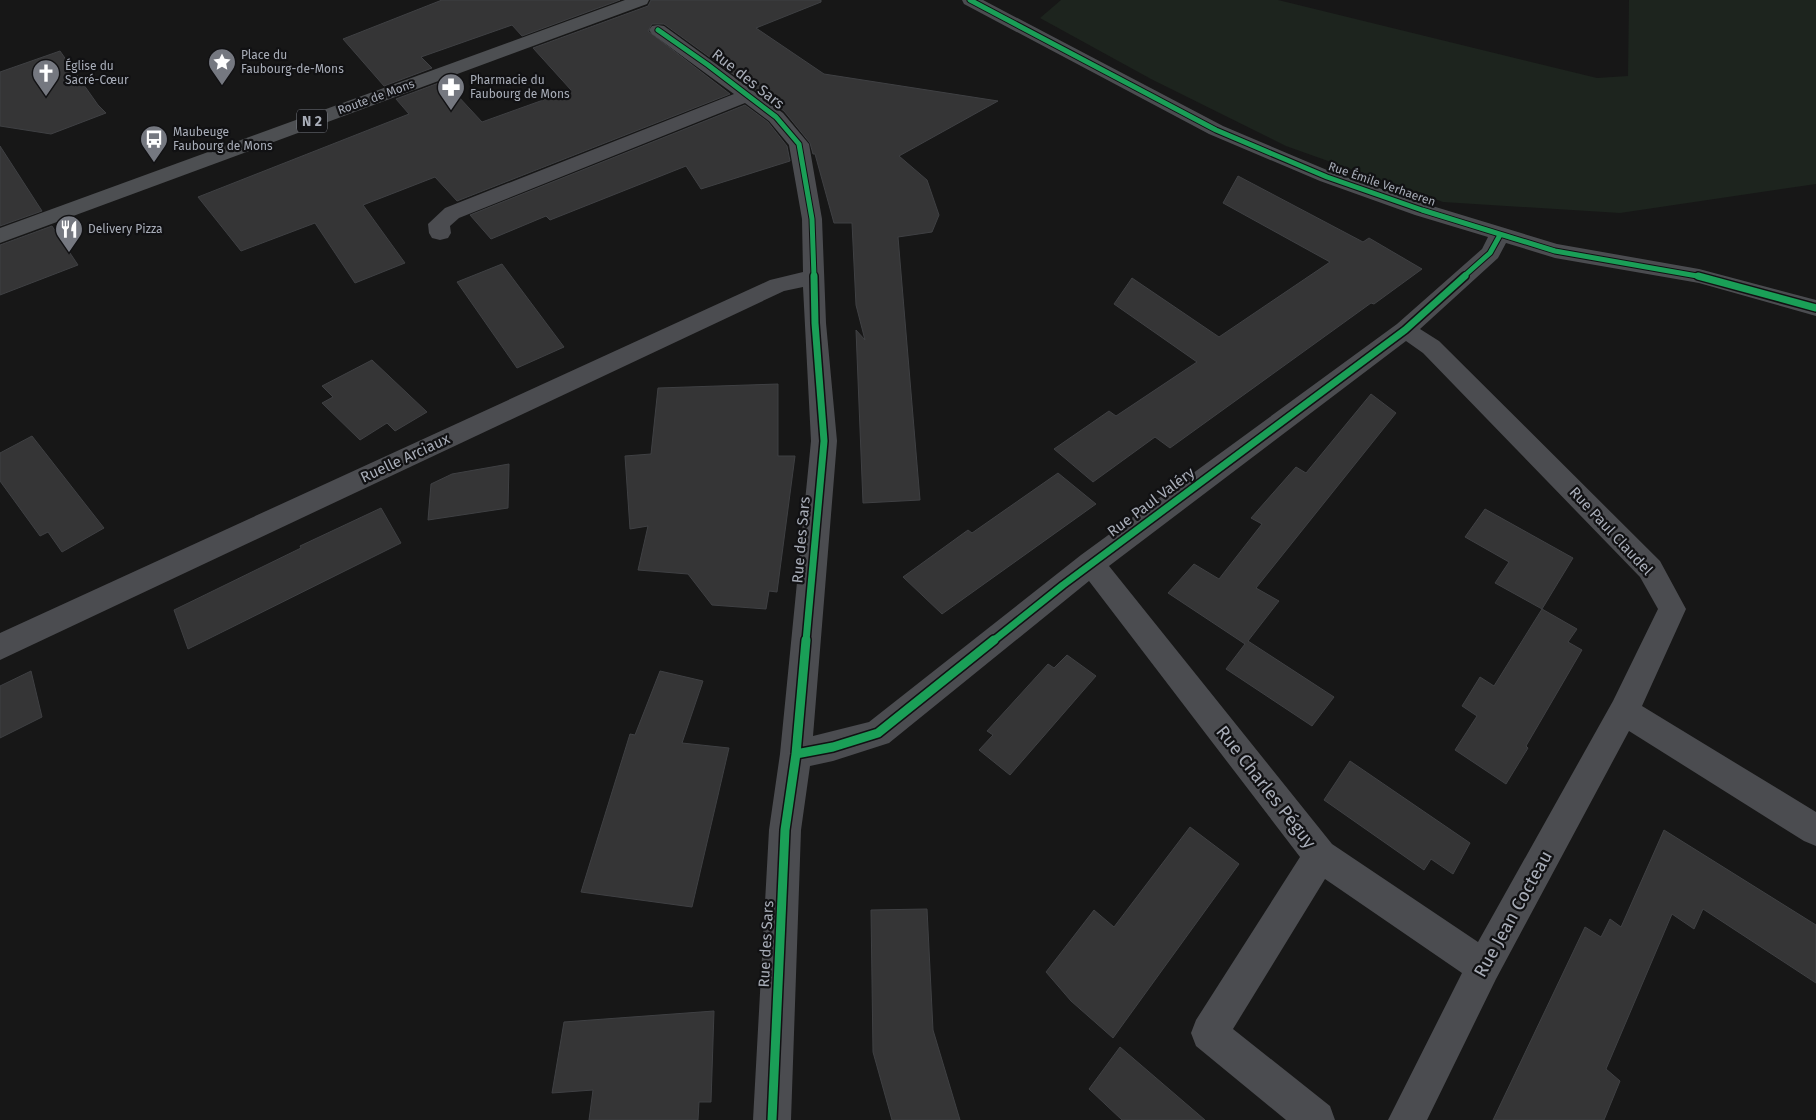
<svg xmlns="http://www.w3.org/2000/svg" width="1816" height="1120" font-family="'Fira Sans',sans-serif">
<rect width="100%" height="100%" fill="#171717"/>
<path fill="#1d241e" d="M1061 0H1278L1597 78 1628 76 1629 0H1816V184L1620 213 1443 202 1286 146 1151 79 1040 18Z"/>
<path fill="#353536" stroke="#3f4043" d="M442 0H620L522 36 512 25 421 57 432 68 384 86 343 39Z
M651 0H821V2L756 28 824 74 998 101 899 156 927 180 939 215 932 232 898 237 920 500 863 503 856 330 865 340 856 305 852 223H834L815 154H813L810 143 784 111 664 24H652L648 31 730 94 457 201 435 177 363 205 405 263 355 283 315 223 241 251 198 197 409 114 396 99 444 81 482 122 571 90 533 48 648 6Z
M60 51 98 105 106 113 51 134 0 126V72Z
M745 105 768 122 787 146 790 161 701 189 686 166 550 220 546 216 491 239 470 215Z
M0 146 42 211 0 226Z
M1238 176 1363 242 1369 238 1422 269 1374 304 1371 303 1170 448 1155 437 1093 482 1054 449 1109 411 1116 416 1197 362 1114 304 1132 278 1219 337 1330 262 1223 203Z
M52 226 78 265 0 295V245Z
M502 264 564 347 517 368 457 282Z
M372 360 427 412 395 431 387 423 360 440 322 403 333 397 322 386Z
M778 384V456H795L777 592 769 591 766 609 712 605 688 574 638 570 648 526 630 529 625 456 651 454 658 388Z
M1371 394 1396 413 1256 588 1279 601 1248 641 1334 697 1312 726 1226 669 1245 644 1168 593 1194 564 1219 579 1262 524 1251 518 1296 467 1306 473Z
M32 436 104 528 62 552 48 532 40 536 0 481V453Z
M509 464 508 508 428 520 431 484 452 474Z
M1058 473 1096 504 942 614 903 577 968 530 972 533Z
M381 508 401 543 188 649 174 610 301 548 300 546Z
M1485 509 1573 558 1542 609 1495 583 1509 562 1465 537Z
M1542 609 1577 629 1568 642 1582 650 1526 746 1528 748 1506 784 1455 750 1477 716 1462 706 1480 677 1494 686Z
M1067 655 1096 676 1010 775 979 750 993 735 987 731 1048 664 1054 668Z
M31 671 42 717 0 738V686Z
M660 671 703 681 682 743 729 748 692 907 581 892 630 734 635 735Z
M1350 761 1470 843 1453 874 1431 859 1424 870 1324 800Z
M1190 827 1239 864 1113 1038 1071 1001 1046 972 1094 910 1114 927Z
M1664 830 1816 925V983L1703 909 1694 929 1672 914 1606 1069 1620 1081 1604 1120H1493L1585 927 1601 937 1610 919 1621 927Z
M927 909 933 1030 960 1120H892L873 1052 871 910Z
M714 1011 711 1102H699L698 1120H589L593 1090 552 1093 564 1022Z
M1120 1047 1205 1120H1122L1089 1089Z"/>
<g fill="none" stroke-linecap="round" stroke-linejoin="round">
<path fill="#4b4c50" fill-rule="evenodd" d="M962 0H983L1223 126 1334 173 1429 205 1557 244 1699 269 1816 300V316L1699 283 1555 258 1506 243 1498 258 1420 329 1439 341 1660 561 1686 609 1642 706 1816 812V846L1804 841 1629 731 1496 979 1427 1120H1388L1462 973 1325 879 1233 1029 1330 1106 1335 1120H1286L1196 1046 1191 1033 1196 1020 1300 857 1089 581 889 743 833 761 810 766 801 830 791 1120H753L769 830 780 754 811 441 803 287 784 291 0 660V633L770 280 803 272 802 219 789 145 769 121 745 103 459 218 450 226 451 233 448 238 440 240 432 238 429 233 428 224 445 208 734 94 652 34 649 30 652 26 658 25 664 26 783 113 809 144 822 219 826 323 837 441 813 736 869 722 1081 555 1397 324 1482 249 1488 237 1415 215 1320 181 1209 134 964 4ZM1406 341 1423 353 1640 577 1658 609 1613 701 1478 942 1332 844 1109 566Z"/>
<path fill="#4d4f52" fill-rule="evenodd" d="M625 0H649L647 4 0 243V228Z"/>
<g stroke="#111113" stroke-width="7">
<path id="cycleway-far2" d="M970 0 1216 130 1327 177 1422 210 1555 251 1703 277
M658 30 708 65 776 117 799 144 812 219 814 277
M1463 277 1490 253 1500 235"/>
</g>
<g stroke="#111113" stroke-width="10">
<path id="cycleway-far1" d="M1698 276 1816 308
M806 641 824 441 815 323 814 276
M993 641 1063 585 1405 330 1465 276"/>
</g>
<g stroke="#111113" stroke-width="12">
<path id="cycleway" d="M796 754 833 747 878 733 994 640
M772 1120 785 830 796 754 806 640"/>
</g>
<use href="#cycleway-far2" stroke="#1a9f57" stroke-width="5"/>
<use href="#cycleway-far1" stroke="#1a9f57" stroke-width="7"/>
<use href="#cycleway" stroke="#1a9f57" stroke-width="9"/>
</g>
<defs>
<g id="sight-pin" transform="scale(1.4375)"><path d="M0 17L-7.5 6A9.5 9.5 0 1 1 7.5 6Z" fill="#757880" stroke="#111113"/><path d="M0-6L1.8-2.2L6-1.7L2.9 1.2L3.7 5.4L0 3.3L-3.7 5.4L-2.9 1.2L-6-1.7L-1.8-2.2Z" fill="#fff"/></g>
<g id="church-pin" transform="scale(1.4375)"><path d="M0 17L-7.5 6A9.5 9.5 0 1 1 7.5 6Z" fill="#757880" stroke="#111113"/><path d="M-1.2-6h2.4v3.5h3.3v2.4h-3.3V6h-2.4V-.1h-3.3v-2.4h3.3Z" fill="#fff"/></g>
<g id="pharmacy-pin" transform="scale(1.4375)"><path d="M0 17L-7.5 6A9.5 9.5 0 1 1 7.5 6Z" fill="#757880" stroke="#111113"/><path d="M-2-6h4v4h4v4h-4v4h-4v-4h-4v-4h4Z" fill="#fff"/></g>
<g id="bus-pin" transform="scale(1.4375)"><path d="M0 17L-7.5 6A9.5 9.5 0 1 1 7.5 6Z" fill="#757880" stroke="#111113"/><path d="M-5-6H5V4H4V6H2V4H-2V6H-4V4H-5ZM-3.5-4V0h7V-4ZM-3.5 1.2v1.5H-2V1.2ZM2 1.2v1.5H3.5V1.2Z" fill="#fff"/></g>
<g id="restaurant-pin" transform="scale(1.4375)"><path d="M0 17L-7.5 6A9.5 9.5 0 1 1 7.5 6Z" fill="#757880" stroke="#111113"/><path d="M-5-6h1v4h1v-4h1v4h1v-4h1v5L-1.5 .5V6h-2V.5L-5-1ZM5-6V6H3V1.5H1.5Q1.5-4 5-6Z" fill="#fff"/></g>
</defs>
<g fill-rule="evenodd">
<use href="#sight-pin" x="222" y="62"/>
<use href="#church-pin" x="46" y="73"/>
<use href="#pharmacy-pin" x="451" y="87"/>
<use href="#bus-pin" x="154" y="139"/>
<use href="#restaurant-pin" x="69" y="229"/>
</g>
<g text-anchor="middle" stroke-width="4.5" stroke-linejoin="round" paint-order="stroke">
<g font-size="12" fill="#a8adb8" stroke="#111113" text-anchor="start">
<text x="241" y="59">Place du<tspan x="241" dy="14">Faubourg-de-Mons</tspan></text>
<text x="65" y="70">Église du<tspan x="65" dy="14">Sacré-Cœur</tspan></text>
<text x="470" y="84">Pharmacie du<tspan x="470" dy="14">Faubourg de Mons</tspan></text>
<text x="173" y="136">Maubeuge<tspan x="173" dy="14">Faubourg de Mons</tspan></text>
<text x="88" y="233">Delivery Pizza</text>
</g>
<g font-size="12" fill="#a8adb8" stroke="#111113">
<text transform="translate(376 97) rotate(-20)" y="4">Route de Mons</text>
<text transform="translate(1382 184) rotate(19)" y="4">Rue Émile Verhaeren</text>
</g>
<rect fill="#111113" stroke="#7b7e86" stroke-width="1" x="297" y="109.5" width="30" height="23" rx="4"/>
<g font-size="14" font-weight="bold" fill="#a8adb8">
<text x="312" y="126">N 2</text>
</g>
<g font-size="15" fill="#a8adb8" stroke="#111113">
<text transform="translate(748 79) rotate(38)" y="5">Rue des Sars</text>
<text transform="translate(405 458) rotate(-25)" y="5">Ruelle Arciaux</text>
<text transform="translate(1151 502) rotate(-37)" y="5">Rue Paul Valéry</text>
<text transform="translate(1611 531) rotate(47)" y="5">Rue Paul Claudel</text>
<text transform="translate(801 540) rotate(-85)" y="5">Rue des Sars</text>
<text transform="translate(766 944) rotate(-87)" y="5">Rue des Sars</text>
</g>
<g font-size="18" fill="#a8adb8" stroke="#111113">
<text transform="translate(1266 787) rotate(52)" y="6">Rue Charles Péguy</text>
<text transform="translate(1513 914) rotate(-61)" y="6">Rue Jean Cocteau</text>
</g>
</g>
</svg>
